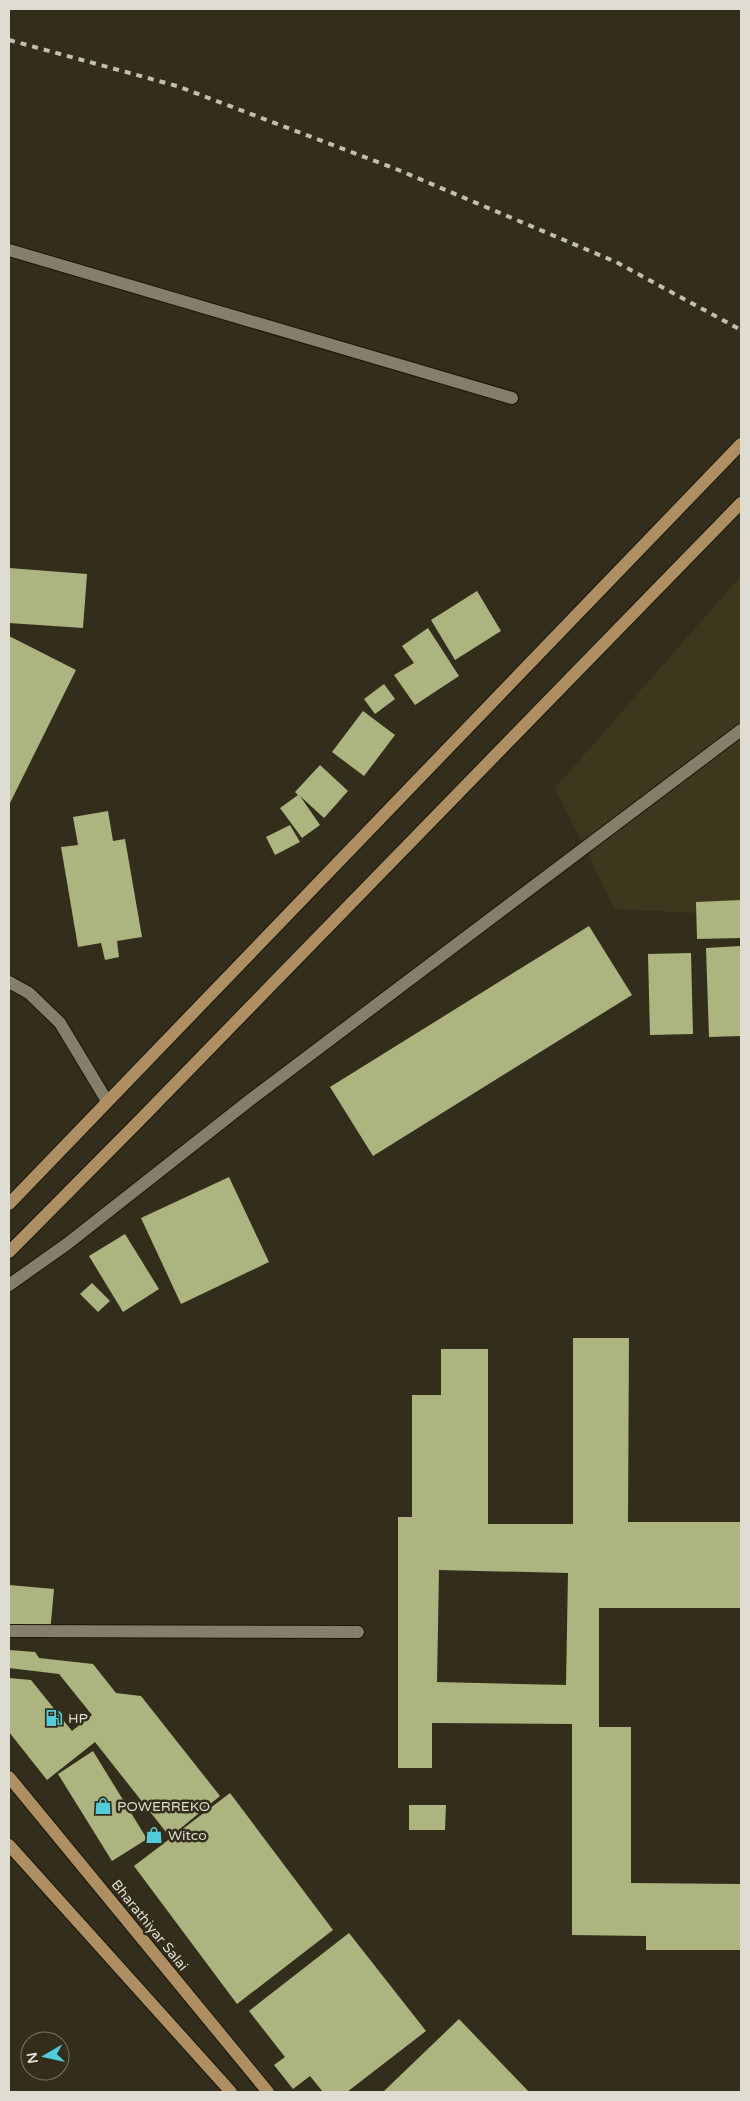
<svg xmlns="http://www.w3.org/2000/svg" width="750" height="2101" font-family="'Varela Round',sans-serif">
<rect width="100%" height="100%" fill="#332e1c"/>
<path fill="#3e371e" d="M741 576V915L615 909 555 788Z"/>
<path fill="#acb57f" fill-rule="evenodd" d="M9 568 87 574 83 628 9 623Z
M477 591 501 631 455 660 431 620Z
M428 628 459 676 415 705 394 675 414 663 402 646Z
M9 636 76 670 9 805Z
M384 684 395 699 375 714 364 699Z
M363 711 395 735 364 776 332 752Z
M320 765 348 791 324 818 300 796 320 825 302 838 280 808 298 795 295 792Z
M108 811 113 841 125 839 142 937 117 941 119 957 105 960 101 943 78 947 61 847 78 845 73 817Z
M290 825 300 842 275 855 266 837Z
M741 900V938L697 939 696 902Z
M589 926 632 995 373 1156 330 1087Z
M741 946V1036L709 1037 706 948Z
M691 953 693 1034 650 1035 648 954Z
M229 1177 269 1262 181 1304 141 1218Z
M125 1234 159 1289 123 1312 89 1256Z
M92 1283 110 1301 98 1312 80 1294Z
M573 1338H629L628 1522H741V1608H599V1727H631V1883L741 1884V1950H646V1936L572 1935V1724L432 1723V1768H398V1517H412V1395H441V1349H488V1524H573ZM439 1570 568 1573 566 1685 437 1682Z
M9 1585 54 1589 50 1633 9 1629Z
M9 1650 35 1652 39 1658 93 1664 116 1693 141 1696 220 1796 170 1837 95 1742 47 1780 9 1732V1678L31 1680 72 1731 92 1715 59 1674 9 1668Z
M93 1751 147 1839 112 1861 58 1774Z
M230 1793 333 1930 237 2004 134 1866Z
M409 1805H446L445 1830H409Z
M349 1933 426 2031 347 2092H323L310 2076 293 2089 274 2065 285 2057 249 2011Z
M459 2019 529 2092H383Z"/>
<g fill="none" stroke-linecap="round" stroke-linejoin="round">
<g stroke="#1b1605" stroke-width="14">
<path id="minor" d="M9 250 512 398
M9 982 29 993 60 1023 107 1101
M9 1285 67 1244 250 1100 741 730
M9 1631 358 1632"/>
</g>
<g stroke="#1b1605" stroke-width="14">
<path id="primary" d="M9 1204 741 444
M9 1252 138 1122 741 503
M9 1777 268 2092
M9 1845 231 2092"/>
</g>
<use href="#minor" stroke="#847e6a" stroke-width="12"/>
<use href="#primary" stroke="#ad8f63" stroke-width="12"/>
<path stroke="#c2bfb2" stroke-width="4" stroke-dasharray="6 6" stroke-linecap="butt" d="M9 40 177 86 396 169 616 262 741 330"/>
</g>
<defs>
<g id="fuel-bare" transform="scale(1.35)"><path d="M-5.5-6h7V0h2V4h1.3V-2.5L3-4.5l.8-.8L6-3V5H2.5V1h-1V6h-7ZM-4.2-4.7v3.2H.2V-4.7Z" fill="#53cbda" stroke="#332e1c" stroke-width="2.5" paint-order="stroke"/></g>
<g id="shop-bare" transform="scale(1.35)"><path d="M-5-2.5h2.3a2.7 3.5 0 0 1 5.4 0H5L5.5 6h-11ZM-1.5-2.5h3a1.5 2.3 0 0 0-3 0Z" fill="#53cbda" stroke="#332e1c" stroke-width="2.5" paint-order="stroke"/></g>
</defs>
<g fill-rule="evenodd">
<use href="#fuel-bare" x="54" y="1718"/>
<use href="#shop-bare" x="103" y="1806"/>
<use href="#shop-bare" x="154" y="1835"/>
</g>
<g text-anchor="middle" stroke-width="5" stroke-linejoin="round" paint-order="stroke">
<g font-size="14" fill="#dfdcd1" stroke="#332e1c" text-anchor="start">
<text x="68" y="1723">HP</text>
<text x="117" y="1811">POWERREKO</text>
<text x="168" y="1840">Witco</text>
</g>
<g font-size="14" fill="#dfdcd1" stroke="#332e1c">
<text transform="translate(150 1925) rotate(51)" y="5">Bharathiyar Salai</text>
</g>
</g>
<rect width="750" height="2101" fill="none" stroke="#dfdcd1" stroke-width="20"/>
<g transform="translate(45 2056) rotate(261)"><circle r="24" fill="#332e1c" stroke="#787464"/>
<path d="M0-4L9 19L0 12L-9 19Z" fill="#53cbda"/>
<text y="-8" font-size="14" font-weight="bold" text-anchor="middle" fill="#dfdcd1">N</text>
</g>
</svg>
